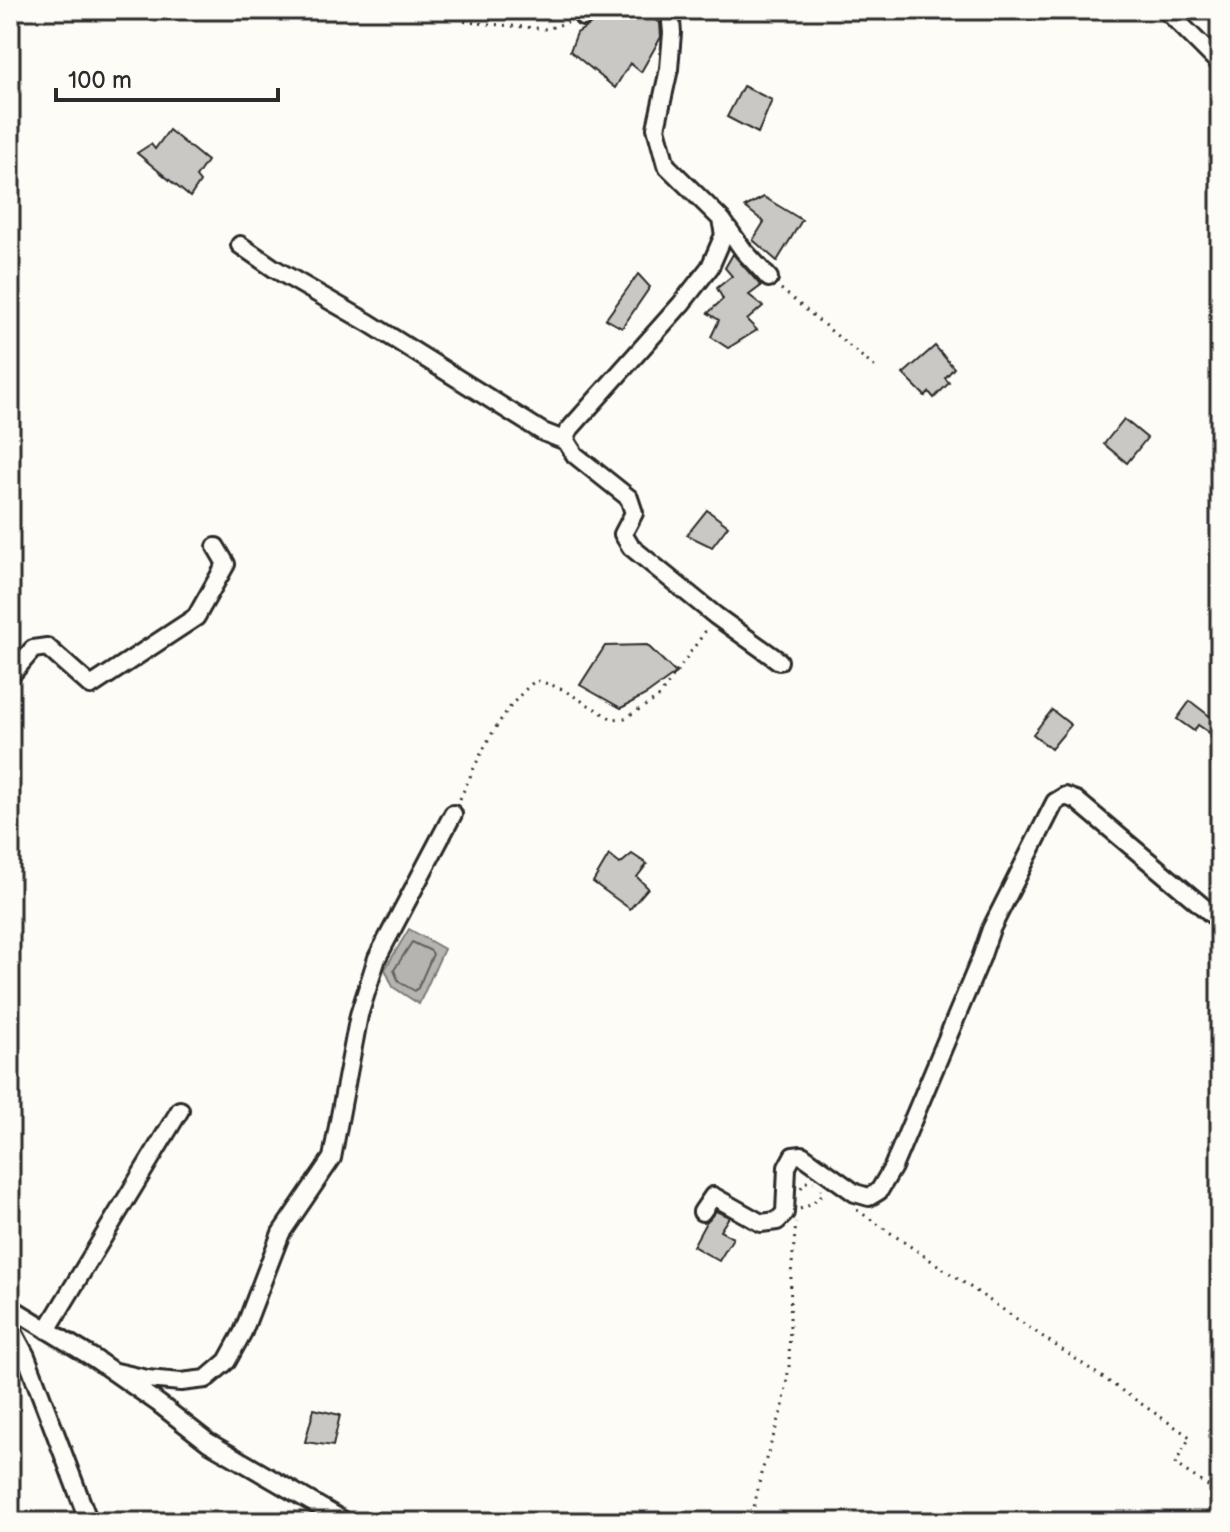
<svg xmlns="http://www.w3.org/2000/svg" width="1230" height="1532" font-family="'Balsamiq Sans',sans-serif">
<rect width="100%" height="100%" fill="#fdfcf7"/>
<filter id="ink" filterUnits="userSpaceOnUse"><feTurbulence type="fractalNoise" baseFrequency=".0125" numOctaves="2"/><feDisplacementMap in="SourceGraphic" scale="16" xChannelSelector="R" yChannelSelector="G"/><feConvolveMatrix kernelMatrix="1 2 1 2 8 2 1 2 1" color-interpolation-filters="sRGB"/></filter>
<g filter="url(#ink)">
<path fill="#b5b4b1" stroke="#7e7d7b" stroke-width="2" d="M409 929 444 949 419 1004 393 987 385 969Z"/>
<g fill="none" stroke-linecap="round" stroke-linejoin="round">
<path stroke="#626261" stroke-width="2" d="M412 942 431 951 433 954 418 988 415 991 399 982 394 970Z"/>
</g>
<path fill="#c9c8c4" stroke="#2b2b2b" stroke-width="2" d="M603 10H613L629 21 638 10 660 23 661 37 641 72 630 63 615 88 570 51 577 33 591 24Z
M743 86 772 100 758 133 727 117Z
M169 130 207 161 196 177 200 182 190 197 137 153 151 144 155 149Z
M764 197 802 220 777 261 753 240 764 222 745 207Z
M733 254 761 286 749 295 763 306 747 320 757 330 728 348 711 337 719 320 708 313 723 299 717 288 732 276 725 268Z
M638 274 650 287 622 328 606 319Z
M935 346 954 368 945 378 949 383 934 398 929 392 925 396 903 374Z
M1124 419 1147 438 1127 463 1104 444Z
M707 510 728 526 712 547 687 535Z
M647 645 676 673 647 694 621 708 580 685 605 646Z
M1190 701 1220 724V740L1198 725 1194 731 1177 719Z
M1052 710 1071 725 1051 749 1033 734Z
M632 854 647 864 637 877 648 888 630 909 593 882 609 855 620 864Z
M716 1211 729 1217 720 1231 733 1238 719 1261 693 1246 706 1222Z
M314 1409 340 1415 333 1446 305 1442Z"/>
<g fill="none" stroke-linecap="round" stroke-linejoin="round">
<g stroke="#2b2b2b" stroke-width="22">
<path id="minor" d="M670 10 672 33 669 69 656 128 666 165 721 219 724 235 710 267 681 304 568 431 566 441 575 455 629 498 634 513 623 534 631 547 716 616 779 661
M1166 10 1220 64
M583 17 588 10
M722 220 744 251 769 278
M240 245 275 269 369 323 543 432 566 441
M10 676 33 649 47 647 91 686 196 617 226 564 216 547
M702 1212 713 1196 761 1223 777 1221 785 1213 787 1167 793 1156 802 1155 855 1193 869 1197 879 1191 893 1167 981 958 991 929 1055 802 1065 796 1076 800 1220 921
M10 1307 95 1359 158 1403 208 1442 346 1522
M10 1326 26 1356 89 1522
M47 1330 180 1110
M112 1371 147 1379 181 1382 206 1379 227 1361 243 1332 281 1233 332 1158 359 1015 377 958 453 814"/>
</g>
<path stroke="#2b2b2b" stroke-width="3" stroke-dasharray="2 6" stroke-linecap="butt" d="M443 10 466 22 547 29 568 22
M781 289 878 370
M460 799C479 756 499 711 536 680L560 688 612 719 625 718 658 698 707 629
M801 1188 805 1182H814
M800 1209 810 1205 823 1194 821 1189
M857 1210 1190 1437 1175 1464 1220 1494
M751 1522 761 1474 783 1407 789 1366 791 1275 796 1223"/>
<use href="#minor" stroke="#fdfcf7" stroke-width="16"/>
</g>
</g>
<rect width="1230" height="1532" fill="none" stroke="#fdfcf7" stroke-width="40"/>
<rect x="20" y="20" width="1190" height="1492" fill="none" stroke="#2b2b2b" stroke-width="3" filter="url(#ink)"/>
<path d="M56 88v12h222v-12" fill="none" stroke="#2b2b2b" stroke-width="4"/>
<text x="68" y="88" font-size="24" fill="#2b2b2b" stroke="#fdfcf7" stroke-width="6" paint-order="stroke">100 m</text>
</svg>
